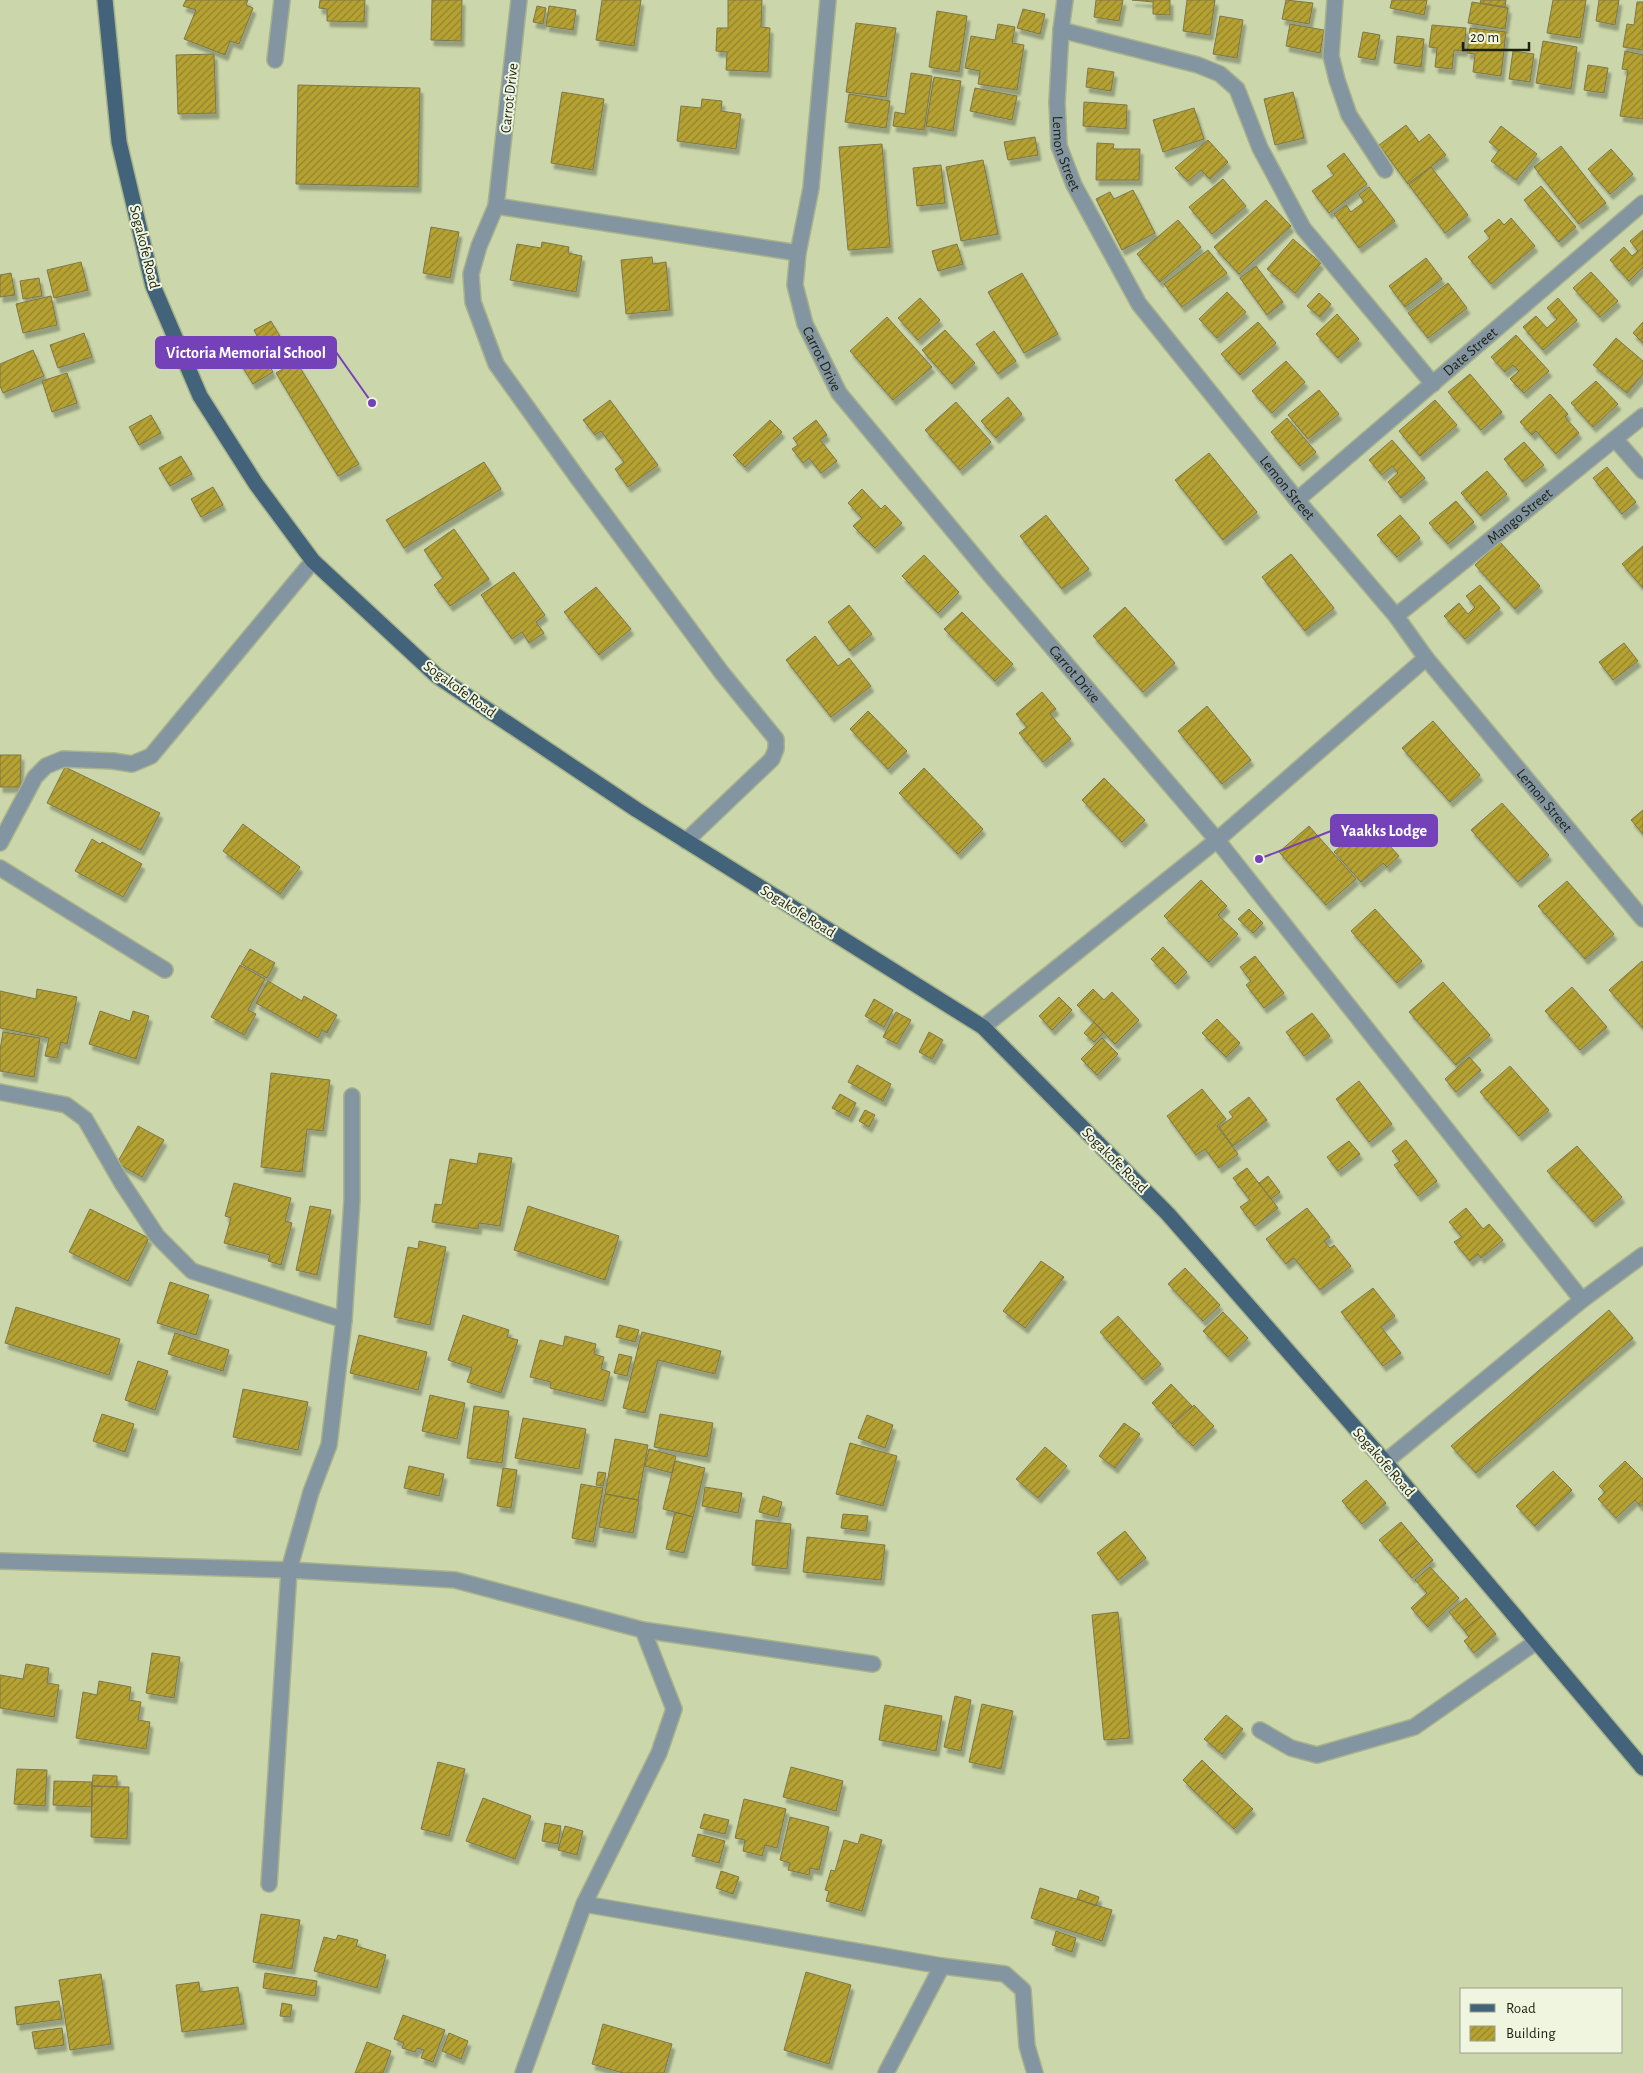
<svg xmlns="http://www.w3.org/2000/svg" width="1643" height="2073" font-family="'Alegreya Sans',sans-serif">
<defs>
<pattern id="building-hatch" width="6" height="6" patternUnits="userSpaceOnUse" patternTransform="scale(1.25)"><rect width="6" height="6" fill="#b5a233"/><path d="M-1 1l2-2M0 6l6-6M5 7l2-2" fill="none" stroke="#93842a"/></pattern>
<filter id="shadow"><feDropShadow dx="3" dy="5.5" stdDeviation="1" flood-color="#0004"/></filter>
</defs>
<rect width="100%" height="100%" fill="#cbd7aa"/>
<path fill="url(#building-hatch)" stroke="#7e774c" filter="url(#shadow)" d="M186 0H248L246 5 253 8 239 44 230 41 225 55 184 39 196 10 183 6Z
M320 0H365L364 22 327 21V9L319 8Z
M432 0H462L461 41 431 40Z
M602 0H641L634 46 596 40Z
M728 0H762L761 27 770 28 768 72 726 70 727 52 716 51 717 28H728Z
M1096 0H1123L1119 21 1094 17Z
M1132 0H1170V15L1153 14V2Z
M1187 0H1215L1210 35 1183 31Z
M1286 0 1313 3 1309 24 1282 19Z
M1392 0H1427L1424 15 1390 8Z
M1481 0H1506L1505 7 1480 3Z
M1553 0H1586L1580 38 1547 33Z
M1599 0H1619L1615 25 1596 21Z
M1472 2 1508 8 1505 29 1468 23Z
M1637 2H1643V50L1623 47 1627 24 1634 25Z
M537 6 546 8 543 24 533 22Z
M549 6 576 10 573 30 546 26Z
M1023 9 1045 14 1040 34 1017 28Z
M937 11 967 16 959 72 929 67Z
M1220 16 1243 20 1237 58 1213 54Z
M856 23 896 28 886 97 846 92Z
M998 24 1015 27 1012 43 1024 45 1017 90 978 84 980 71 965 68 971 36 995 40Z
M1290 24 1324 30 1320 53 1286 46Z
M1432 25 1466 28 1464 51 1454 50 1452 69 1435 67 1437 48 1429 47Z
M1470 28 1506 32 1501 76 1473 72 1475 54 1467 53Z
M1363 32 1380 35 1375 60 1358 57Z
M1397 36 1424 39 1421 67 1394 63Z
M1543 41 1577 47 1571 89 1536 83Z
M1513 51 1534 54 1530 82 1509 79Z
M1625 51 1643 55V119L1620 116 1628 70 1622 69Z
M214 54 216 113 178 114 176 55Z
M1588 65 1608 68 1604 93 1584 90Z
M1088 68 1114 72 1111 91 1086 87Z
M911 73 932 76 924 130 893 126 895 112 905 114Z
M934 77 961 81 953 131 926 126Z
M298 85 420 88 418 187 296 184Z
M975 88 1017 96 1012 120 970 111Z
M562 92 604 99 593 170 551 163Z
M1293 92 1304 138 1275 145 1264 99Z
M849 94 890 101 886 128 845 122Z
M702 99 722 101 721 111 741 114 736 149 677 141 681 106 701 108Z
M1084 102 1127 105 1126 129 1083 126Z
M1194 108 1204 139 1163 152 1153 120Z
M1406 125 1419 142 1429 134 1446 155 1408 184 1379 145Z
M1501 126 1537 154 1516 180 1491 161 1499 150 1489 142Z
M1035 137 1038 155 1008 160 1004 142Z
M1208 140 1228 162 1210 179 1201 170 1188 181 1175 168Z
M1097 143 1114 144 1113 149H1140L1139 180H1096Z
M882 144 890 247 848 250 839 147Z
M1561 146 1606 203 1579 224 1534 167Z
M1611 149 1633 174 1610 194 1588 169Z
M1344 153 1367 184 1329 213 1312 191 1334 175 1327 166Z
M983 160 998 234 961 241 946 167Z
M941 165 945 203 917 206 913 168Z
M1431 167 1468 215 1445 233 1409 185Z
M1223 179 1246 206 1212 234 1189 207Z
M1541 186 1576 227 1559 242 1524 200Z
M1369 187 1395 221 1359 248 1334 214 1346 205 1351 212 1364 202 1359 195Z
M1133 190 1155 233 1122 250 1096 199 1110 192 1114 199Z
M1266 200 1291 226 1239 274 1214 247Z
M1511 218 1535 246 1491 284 1468 257 1490 238 1484 231 1499 219 1504 225Z
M1178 220 1201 247 1160 282 1137 254Z
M431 227 459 232 450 278 423 273Z
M1643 230V267L1629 281 1610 260 1624 247 1632 256 1638 251 1630 241Z
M1293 239 1321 263 1295 293 1267 269Z
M542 242 569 247 568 253 582 256 576 292 510 280 517 244 541 248Z
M957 244 963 264 938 271 932 251Z
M1208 250 1227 273 1182 307 1164 284Z
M652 257 653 264 666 262 670 310 626 314 621 260Z
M1426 258 1442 279 1405 307 1389 286Z
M81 262 88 290 54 298 47 270Z
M1256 266 1283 302 1267 315 1240 278Z
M1591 272 1618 301 1600 317 1573 288Z
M11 273 15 295 0 297V275Z
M1022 273 1058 334 1024 353 988 292Z
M39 278 42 296 23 299 20 281Z
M1448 283 1467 308 1428 338 1408 313Z
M1227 292 1246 312 1217 338 1199 319Z
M1319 293 1331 304 1320 317 1307 306Z
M51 296 57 325 23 333 16 304Z
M920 298 940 320 918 340 898 318Z
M1558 298 1577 320 1543 350 1523 327 1536 316 1547 328 1557 319 1547 308Z
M1337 314 1359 339 1338 358 1316 334Z
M887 317 932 367 893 400 850 351Z
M271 321 281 338 268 345 264 342H260L254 330Z
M1258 322 1276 343 1240 375 1221 354Z
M1643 322V343L1633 333Z
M945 330 975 363 952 384 922 350Z
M994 331 1016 361 998 374 976 344Z
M84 333 92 357 58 368 50 345Z
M1516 335 1549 371 1524 393 1510 379 1519 371 1513 365 1505 372 1491 357Z
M252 338 273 372 253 384 232 350Z
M1616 338 1643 361V374L1627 393 1593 365Z
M33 350 44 376 3 393 0 386V364Z
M296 361 359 464 338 476 276 373Z
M1286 361 1305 382 1272 413 1252 391Z
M67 373 77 403 52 412 42 381Z
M1470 374 1502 412 1481 430 1448 392Z
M1596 381 1618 404 1593 427 1571 403Z
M1319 390 1339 414 1308 439 1288 415Z
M1550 394 1568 414 1565 417 1579 433 1556 454 1536 431 1532 435 1520 422Z
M1008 397 1022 414 996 438 981 421Z
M610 400 658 465 628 487 615 469 624 462 601 431 595 435 583 420Z
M1435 400 1457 425 1420 456 1399 431Z
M956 402 991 442 960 470 925 430Z
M151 415 161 433 139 445 129 427Z
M1287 418 1316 452 1300 466 1271 432Z
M770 420 782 432 745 467 733 455Z
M816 420 827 435 820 440 837 461 821 473 809 458 803 463 792 449 798 445 793 438Z
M1392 440 1425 478 1401 498 1388 482 1398 473 1392 466 1382 475 1369 460Z
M1524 442 1544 465 1523 482 1504 459Z
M1209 453 1257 512 1223 540 1175 480Z
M181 456 192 474 170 486 159 468Z
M484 462 501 489 404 548 386 520Z
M1607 467 1636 502 1622 514 1593 478Z
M1487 471 1507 494 1481 516 1461 493Z
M213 487 223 505 201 517 191 499Z
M862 489 881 509 885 505 902 523 875 548 853 526 862 518 848 503Z
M1456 501 1474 522 1448 544 1429 523Z
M1046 515 1089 569 1062 589 1020 536Z
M1400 515 1420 538 1397 557 1377 535Z
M454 529 489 579 450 606 434 585 443 578 424 550Z
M1500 542 1540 586 1515 609 1475 565Z
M1643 546V588L1622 564Z
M1291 554 1334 608 1305 631 1262 577Z
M924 555 959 592 938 613 902 576Z
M514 572 545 615 536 622 544 633 529 643 522 632 512 639 481 595Z
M1480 585 1500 608 1465 639 1444 616 1459 603 1468 614 1475 607 1466 596Z
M596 587 631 629 599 655 564 612Z
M849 605 872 634 850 651 828 622Z
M1125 607 1175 663 1143 692 1093 636Z
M962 612 1013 664 995 681 944 629Z
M815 636 838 666 849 658 871 686 831 717 786 660Z
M1624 643 1638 661 1613 680 1599 662Z
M1042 692 1056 709 1050 714 1071 739 1043 762 1019 733 1027 727 1016 714Z
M1207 706 1251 760 1222 784 1178 731Z
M868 711 907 751 888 769 850 729Z
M1433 721 1480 775 1450 802 1402 748Z
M0 755H21L20 787H0Z
M65 767 160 813 141 850 47 803Z
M924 768 983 829 958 854 899 793Z
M1104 778 1145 820 1122 842 1082 800Z
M1502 803 1549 855 1518 882 1471 830Z
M1643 810V834L1631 820Z
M1368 822 1399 856 1387 867 1383 863 1361 882 1334 852Z
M243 824 300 867 280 894 223 851Z
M1309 826 1356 879 1326 905 1279 852Z
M92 839 100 844 102 842 142 864 123 897 75 871Z
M1201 880 1227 906 1218 915 1238 934 1209 962 1164 916Z
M1567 881 1614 934 1585 959 1538 906Z
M1249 909 1263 923 1253 933 1238 919Z
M1375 909 1422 961 1397 983 1351 931Z
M1163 947 1187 972 1175 984 1151 959Z
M250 949 275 963 267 978 241 964Z
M1255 956 1284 993 1264 1008 1246 985 1251 981 1240 967Z
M1642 961 1643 963V1028L1609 990Z
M240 965 265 979 248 1010 256 1014 244 1035 211 1017Z
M268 981 302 1001 304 996 337 1015 327 1033 322 1030 318 1038 256 1003Z
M1443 982 1490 1035 1456 1065 1409 1012Z
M1572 987 1607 1027 1580 1050 1545 1011Z
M37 989 77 997 67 1044 61 1042 57 1058 45 1056 49 1038 0 1028V991L36 999Z
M1093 989 1104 1000 1112 992 1139 1020 1115 1044 1077 1005Z
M1059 997 1072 1010 1052 1030 1039 1016Z
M874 999 893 1010 884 1027 865 1016Z
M100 1011 130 1021 133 1011 149 1016 136 1059 89 1044Z
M896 1012 911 1020 897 1044 883 1037Z
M1312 1013 1330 1036 1304 1056 1286 1032Z
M1217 1019 1240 1043 1226 1057 1202 1033Z
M1094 1022 1104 1032 1094 1042 1084 1033Z
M3 1032 40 1038 34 1077 0 1071V1050Z
M929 1032 943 1040 932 1059 919 1052Z
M1102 1038 1118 1054 1097 1075 1081 1059Z
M1469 1057 1481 1070 1456 1092 1445 1079Z
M857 1065 891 1084 883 1101 848 1082Z
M1510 1066 1549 1110 1519 1136 1480 1092Z
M271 1073 330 1080 323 1131 307 1129 302 1172 261 1167Z
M1359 1081 1392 1124 1369 1142 1336 1099Z
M1202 1089 1226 1119 1217 1126 1238 1154 1219 1168 1205 1149 1196 1155 1167 1116Z
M840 1094 856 1103 849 1117 832 1108Z
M1249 1097 1267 1120 1233 1146 1219 1127 1233 1117 1229 1112Z
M865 1110 875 1115 869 1127 859 1121Z
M138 1126 164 1140 142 1177 117 1163Z
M1406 1140 1437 1181 1418 1196 1394 1165 1400 1161 1392 1151Z
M1349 1141 1360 1154 1338 1171 1327 1157Z
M1577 1146 1622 1197 1593 1222 1547 1171Z
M479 1153 512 1158 500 1226 479 1223 478 1229 432 1222 435 1204 442 1205 450 1159 477 1164Z
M1247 1168 1278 1208 1255 1226 1240 1207 1250 1200 1233 1178Z
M1268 1176 1280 1192 1271 1199 1259 1183Z
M234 1183 291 1198 285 1221 292 1223 281 1265 268 1261 270 1255 224 1243 231 1218 225 1216Z
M310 1206 331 1210 317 1275 296 1270Z
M528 1206 619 1236 605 1280 514 1250Z
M1307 1208 1330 1237 1324 1241 1330 1248 1334 1245 1351 1266 1320 1290 1294 1258 1286 1264 1266 1239Z
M1466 1208 1483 1229 1489 1224 1503 1240 1481 1258 1478 1254 1470 1261 1454 1242 1462 1237 1449 1222Z
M90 1209 149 1238 128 1281 69 1252Z
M419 1241 446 1247 430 1325 394 1317 408 1247 418 1249Z
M1041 1261 1064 1277 1025 1328 1003 1311Z
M1185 1268 1220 1305 1203 1321 1168 1284Z
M170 1282 209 1295 196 1335 157 1323Z
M1373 1288 1395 1316 1381 1327 1401 1353 1383 1366 1341 1312Z
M16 1307 120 1339 109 1375 5 1343Z
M1609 1310 1633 1338 1476 1473 1451 1446Z
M1223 1312 1248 1338 1228 1357 1203 1331Z
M463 1315 509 1330 507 1337 518 1340 501 1393 467 1382 472 1368 448 1360Z
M1118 1316 1161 1364 1143 1380 1100 1332Z
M619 1325 639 1330 635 1342 616 1337Z
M642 1332 721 1351 715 1374 658 1360 645 1413 623 1408Z
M175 1333 229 1350 223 1371 168 1354Z
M359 1335 427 1352 418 1390 350 1373Z
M565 1336 596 1344 594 1354 604 1357 601 1369 610 1372 603 1401 550 1388 551 1382 530 1377 540 1340 563 1346Z
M619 1354 632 1357 627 1376 614 1373Z
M138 1361 168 1371 155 1410 125 1400Z
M1171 1384 1192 1406 1172 1424 1152 1403Z
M243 1389 308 1402 298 1450 233 1437Z
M430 1395 465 1403 457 1439 422 1431Z
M1194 1405 1214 1426 1193 1446 1172 1426Z
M474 1406 509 1411 502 1463 467 1458Z
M102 1414 134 1424 125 1452 93 1441Z
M660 1414 713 1423 707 1457 654 1447Z
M867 1415 893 1425 885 1448 858 1438Z
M523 1418 586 1429 579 1469 515 1458Z
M1124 1423 1140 1434 1115 1468 1099 1456Z
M615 1439 648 1445 638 1500 605 1494Z
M850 1443 897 1456 883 1506 836 1494Z
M1045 1447 1067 1466 1038 1498 1016 1479Z
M649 1449 676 1456 672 1473 645 1466Z
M675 1461 705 1468 693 1517 663 1509Z
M1625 1461 1643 1479V1504L1640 1506 1635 1500 1616 1518 1598 1499 1605 1492 1599 1486Z
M409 1466 444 1474 439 1496 404 1488Z
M503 1468 517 1470 511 1508 497 1506Z
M1553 1471 1572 1490 1535 1526 1516 1506Z
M598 1472 606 1473 603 1486 596 1485Z
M1366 1480 1386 1503 1362 1524 1342 1501Z
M581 1484 603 1488 593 1542 572 1538Z
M705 1487 742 1493 738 1513 702 1506Z
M605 1494 639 1500 633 1533 599 1527Z
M763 1496 782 1502 778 1517 759 1512Z
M675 1512 693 1517 684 1553 666 1549Z
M843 1514 868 1516 866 1531 841 1528Z
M756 1520 791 1524 787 1569 752 1565Z
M1401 1522 1417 1541 1396 1559 1379 1540Z
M1125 1531 1146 1558 1118 1580 1097 1553Z
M807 1537 885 1545 881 1580 803 1572Z
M1417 1541 1433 1560 1412 1578 1396 1559Z
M1430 1567 1459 1598 1428 1627 1411 1608 1427 1593 1415 1580Z
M1466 1598 1481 1616 1464 1630 1449 1612Z
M1118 1612 1130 1738 1104 1740 1092 1615Z
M1481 1616 1496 1634 1474 1653 1464 1641 1469 1637 1464 1630Z
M152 1653 180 1657 174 1698 146 1693Z
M26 1664 49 1668 47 1683 59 1685 54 1717 0 1708V1675L23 1679Z
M99 1681 131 1687 129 1700 141 1702 138 1720 150 1722 146 1749 76 1738 83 1692 97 1695Z
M955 1696 971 1700 961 1751 944 1747Z
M982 1704 1013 1711 1001 1769 969 1762Z
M885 1705 942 1716 936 1751 879 1740Z
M1226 1715 1243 1729 1222 1754 1204 1739Z
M1202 1760 1213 1771 1194 1791 1183 1780Z
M438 1762 465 1769 449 1836 421 1829Z
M791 1767 843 1781 836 1811 783 1797Z
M17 1769 47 1770 45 1806 14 1804Z
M1213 1771 1236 1793 1217 1813 1194 1791Z
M93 1775 117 1776V1787L92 1786Z
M54 1781 92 1782V1807L53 1805Z
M92 1786 129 1787 127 1839 91 1837Z
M1236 1793 1253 1809 1234 1829 1217 1813Z
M483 1798 531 1816 515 1859 466 1841Z
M744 1799 786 1809 777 1848 765 1845 762 1856 743 1851 745 1840 735 1838Z
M704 1814 729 1820 725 1834 700 1828Z
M790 1817 829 1827 819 1870 810 1868 809 1875 788 1870 790 1863 780 1860Z
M545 1823 561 1826 558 1844 542 1841Z
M565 1826 583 1831 577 1855 558 1850Z
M698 1834 725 1841 719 1863 692 1856Z
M861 1834 882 1840 862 1911 826 1901 829 1891 825 1890 831 1870 835 1871 844 1840 858 1844Z
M721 1871 739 1877 733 1894 716 1888Z
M1040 1888 1112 1910 1102 1941 1031 1918Z
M1080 1890 1099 1897 1096 1906 1077 1899Z
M261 1914 300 1920 292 1969 253 1962Z
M1056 1931 1076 1938 1072 1952 1052 1945Z
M338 1935 358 1940 356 1946 386 1955 377 1988 314 1971 324 1937 336 1940Z
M806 1972 851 1985 829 2064 784 2050Z
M265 1973 317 1981 315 1996 263 1988Z
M101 1974 111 2044 70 2050 59 1980Z
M199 1982 200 1992 238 1987 244 2024 182 2032 176 1985Z
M59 2001 62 2019 17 2025 15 2007Z
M282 2003 292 2005 290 2017 280 2016Z
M403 2015 445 2030 433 2062 421 2058 424 2050 417 2048 415 2052 402 2048 404 2043 394 2039Z
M603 2024 672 2044 664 2073H623L592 2064Z
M62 2028 64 2045 35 2049 32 2032Z
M449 2033 468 2041 461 2059 442 2051Z
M367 2042 391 2051 383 2073H355Z"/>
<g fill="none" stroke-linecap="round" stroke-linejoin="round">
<g stroke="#a8b38b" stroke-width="18">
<g id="minor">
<path id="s1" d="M519 0 496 206 798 253 795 285 805 324 839 393 990 575 1217 840 1582 1300"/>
<path id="s2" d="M1065 0 1061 30 1057 102 1059 146 1074 185 1139 304 1297 500 1396 616 1426 658 1643 919"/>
<path d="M1335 0 1331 56 1337 80 1349 115 1385 170"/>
<path d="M1061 30 1198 65 1220 74 1237 89 1260 148 1303 228 1433 384"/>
<path d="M275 60 282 0"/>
<path d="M496 206 479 246 471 274 473 302 496 364 577 477 722 673 776 739V749L772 759 686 841"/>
<path d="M798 253 811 188 828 0"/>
<path d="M1615 439 1643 471"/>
<path id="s3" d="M1297 500 1643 203"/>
<path id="s4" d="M1396 616 1643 416"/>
<path d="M0 843 35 777 46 766 63 759 113 761 132 764 151 756 313 561"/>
<path d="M0 868 165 970"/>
<path d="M983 1027 1217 840 1426 658"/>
<path d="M0 1092 66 1105 85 1119 122 1183 157 1236 192 1271 344 1320"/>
<path d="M1385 1462 1582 1300 1643 1255"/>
<path d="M0 1561 289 1570 455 1580 643 1630 873 1664"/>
<path d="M1260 1730 1291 1748 1317 1755 1414 1727 1536 1642"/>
<path d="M269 1884 289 1570 311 1492 329 1445 344 1320 352 1200V1096"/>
<path d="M584 1904 942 1966 1005 1974 1023 1990 1027 2046 1035 2073"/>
<path d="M523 2073 584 1904 659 1753 674 1709 643 1630"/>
<path d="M886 2073 942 1966"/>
</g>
</g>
<g stroke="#a8b38b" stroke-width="18">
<path id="major" d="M105 0 119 142 153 286 200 396 256 484 313 561 437 676 637 810 983 1027 1168 1214 1385 1462 1643 1768"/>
</g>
<use href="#minor" stroke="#8495a2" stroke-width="15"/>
<use href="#major" stroke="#43637a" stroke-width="15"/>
</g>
<g text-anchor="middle" stroke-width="4" stroke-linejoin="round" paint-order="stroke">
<g font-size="15" fill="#1d2110" stroke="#eff5de">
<text transform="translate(509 98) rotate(-84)" y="5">Carrot Drive</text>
<text dy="5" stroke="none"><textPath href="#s2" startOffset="155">Lemon Street</textPath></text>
<text transform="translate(145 247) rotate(76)" y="5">Sogakofe Road</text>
<text dy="5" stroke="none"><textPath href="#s3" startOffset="228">Date Street</textPath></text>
<text dy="5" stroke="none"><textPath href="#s1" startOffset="624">Carrot Drive</textPath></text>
<text dy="5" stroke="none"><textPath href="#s2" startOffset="560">Lemon Street</textPath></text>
<text dy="5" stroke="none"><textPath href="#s4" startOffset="159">Mango Street</textPath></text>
<text dy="5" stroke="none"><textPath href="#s1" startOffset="1029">Carrot Drive</textPath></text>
<text transform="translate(460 689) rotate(36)" y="5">Sogakofe Road</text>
<text dy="5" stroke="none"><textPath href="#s2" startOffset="965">Lemon Street</textPath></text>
<text transform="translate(798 911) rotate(32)" y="5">Sogakofe Road</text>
<text transform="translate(1115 1160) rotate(45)" y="5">Sogakofe Road</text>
<text transform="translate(1384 1462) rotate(49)" y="5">Sogakofe Road</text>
</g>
</g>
<path fill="none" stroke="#7441b8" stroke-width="2" d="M372 403L336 352M1259 859L1331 831"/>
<g fill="#7441b8" stroke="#eff5de" stroke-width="2">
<circle cx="372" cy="403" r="5"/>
<circle cx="1259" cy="859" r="5"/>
</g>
<g fill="#7441b8" stroke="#7441b8" stroke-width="2">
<rect x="156" y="337" width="180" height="31" rx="5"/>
<rect x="1331" y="815" width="106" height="31" rx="5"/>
</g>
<g font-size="16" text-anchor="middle" font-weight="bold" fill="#fff">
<text x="246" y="358">Victoria Memorial School</text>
<text x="1384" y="836">Yaakks Lodge</text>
</g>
<rect x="1460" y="1988" width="162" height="65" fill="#eff5de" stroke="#9ba08c"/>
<rect x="1470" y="2004" width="25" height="8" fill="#43637a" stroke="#9ba08c"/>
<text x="1506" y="2013" font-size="15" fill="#1d2110">Road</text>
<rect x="1470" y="2026" width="25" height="15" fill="url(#building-hatch)" stroke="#9ba08c"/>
<text x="1506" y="2038" font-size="15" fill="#1d2110">Building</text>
<path d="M1463 42v8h66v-8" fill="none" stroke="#1d2110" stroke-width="2.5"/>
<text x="1470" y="42" font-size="15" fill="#1d2110" stroke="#eff5de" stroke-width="4" paint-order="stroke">20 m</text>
</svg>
